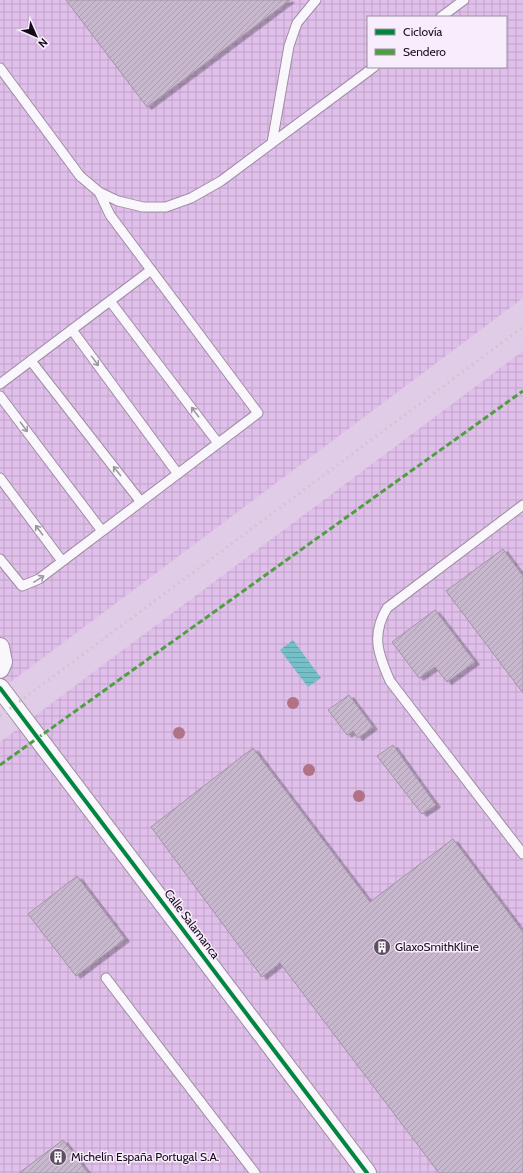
<svg xmlns="http://www.w3.org/2000/svg" width="523" height="1173" font-family="Cabin,sans-serif">
<defs>
<pattern id="industrial-grid" width="8" height="8" patternUnits="userSpaceOnUse"><rect width="8" height="8" fill="#e0bfea"/><path d="M0 4h8M4 0v8" fill="none" stroke="#bfa3c8"/></pattern>
<pattern id="water-rules" width="6" height="5" patternUnits="userSpaceOnUse"><rect width="6" height="5" fill="#75bfc9"/><path d="M0 2.5h6" fill="none" stroke="#64a3ac"/></pattern>
<pattern id="building-hatch" width="6" height="6" patternUnits="userSpaceOnUse"><rect width="6" height="6" fill="#c8b8cd"/><path d="M-1 1l2-2M0 6l6-6M5 7l2-2" fill="none" stroke="#ab9daf"/></pattern>
<filter id="shadow"><feDropShadow dx="4.5" dy="2.5" stdDeviation="0" flood-color="#0004"/></filter>
</defs>
<rect width="100%" height="100%" fill="#e1cce8"/>
<path fill="url(#industrial-grid)" fill-rule="evenodd" d="M0 0H523V298L0 690ZM368 17H506V67H368Z
M523 351V1173H0V742Z"/>
<path fill="url(#water-rules)" d="M293 640 321 678 308 687 280 650Z"/>
<path fill="url(#building-hatch)" stroke="#a393a8" filter="url(#shadow)" d="M66 0H290L147 107Z
M503 549 523 576V693L446 591Z
M435 610 475 662 447 682 435 667 419 678 392 642Z
M349 695 373 727 358 738 353 731 347 735 328 710Z
M393 745 436 805 422 814 377 756Z
M253 748 370 902 453 839 523 932V1173H439L280 963 262 977 151 827Z
M77 876 125 939 76 976 28 914Z
M63 1140 88 1173H19Z"/>
<g fill="none" stroke-linecap="round" stroke-linejoin="round">
<g stroke="#9e8ea3" stroke-width="11">
<path id="service" d="M441 17 464 0
M0 68 80 176 99 192 118 201 143 207H166L191 198 221 181 374 67
M272 143 289 46 297 23 316 0
M110 301 218 443
M72 330 178 474
M31 361 141 502
M0 384 151 270
M0 396 102 531
M0 478 62 561
M523 505 387 608C371 635 378 654 390 681L523 854
M0 559 22 586 39 579 258 413 110 215 99 192
M106 978 255 1173"/>
</g>
<g stroke="#9e8ea3" stroke-width="20">
<path id="minor" d="M0 647 3 662 0 669
M0 688 367 1173"/>
</g>
<use href="#service" stroke="#faf7fc" stroke-width="9"/>
<use href="#minor" stroke="#faf7fc" stroke-width="18"/>
<path stroke="#cdc7cf" stroke-width="3" stroke-dasharray="2 4" stroke-linecap="butt" d="M0 716 523 327"/>
<path stroke="#4e9f40" stroke-width="3" stroke-dasharray="6 3" stroke-linecap="butt" d="M0 765 523 391"/>
<g stroke="#f8edfc" stroke-width="6">
<path id="cycleway" d="M0 688 367 1173"/>
</g>
<use href="#cycleway" stroke="#00873e" stroke-width="4"/>
</g>
<g fill="#b17285">
<circle cx="293" cy="703" r="6"/>
<circle cx="179" cy="733" r="6"/>
<circle cx="309" cy="770" r="6"/>
<circle cx="359" cy="796" r="6"/>
</g>
<defs><path id="oneway-shaft" d="M-6 0H5M1.5-3L5.5 0L1.5 3" fill="none" stroke-width="1.6" stroke-linecap="round" stroke-linejoin="round"/></defs>
<g stroke="#9f98a2">
<use href="#oneway-shaft" transform="translate(95 361) rotate(54)"/>
<use href="#oneway-shaft" transform="translate(195 412) rotate(-127)"/>
<use href="#oneway-shaft" transform="translate(24 427) rotate(53)"/>
<use href="#oneway-shaft" transform="translate(117 471) rotate(-128)"/>
<use href="#oneway-shaft" transform="translate(39 530) rotate(-127)"/>
<use href="#oneway-shaft" transform="translate(39 579) rotate(-32)"/>
</g>
<defs>
<g id="building-disc" transform="scale(0.9)"><circle r="9.5" fill="#5e4e63" stroke="#f8edfc"/><path d="M-4-6H4V6H1V3H-1V6H-4ZM-2.5-4.3h1.7v1.8h-1.7ZM.8-4.3h1.7v1.8H.8ZM-2.5-1h1.7V.8h-1.7ZM.8-1h1.7V.8H.8Z" fill="#fff"/></g>
</defs>
<g fill-rule="evenodd">
<use href="#building-disc" x="382" y="947"/>
<use href="#building-disc" x="58" y="1157"/>
</g>
<g text-anchor="middle" stroke-width="3" stroke-linejoin="round" paint-order="stroke">
<g font-size="12" fill="#170a1b" stroke="#f8edfc">
<text transform="translate(192 924) rotate(53)" y="4">Calle Salamanca</text>
</g>
<g font-size="12" fill="#170a1b" stroke="#f8edfc" text-anchor="start">
<text x="395" y="951">GlaxoSmithKline</text>
<text x="71" y="1161">Michelín España Portugal S.A.</text>
</g>
</g>
<rect x="367" y="16" width="140" height="52" fill="#f8edfc" stroke="#9e92a2"/>
<rect x="375" y="29" width="20" height="6" fill="#00873e" stroke="#9e92a2"/>
<text x="403" y="36" font-size="12" fill="#170a1b">Ciclovía</text>
<rect x="375" y="49" width="20" height="6" fill="#4e9f40" stroke="#9e92a2"/>
<text x="403" y="56" font-size="12" fill="#170a1b">Sendero</text>
<g transform="translate(36 36) rotate(135)" stroke="#f8edfc" stroke-width="3" paint-order="stroke">
<path d="M0-3L7 15L0 10L-7 15Z" fill="#170a1b"/>
<text y="-6" font-size="11" font-weight="bold" text-anchor="middle" fill="#170a1b">N</text>
</g>
</svg>
